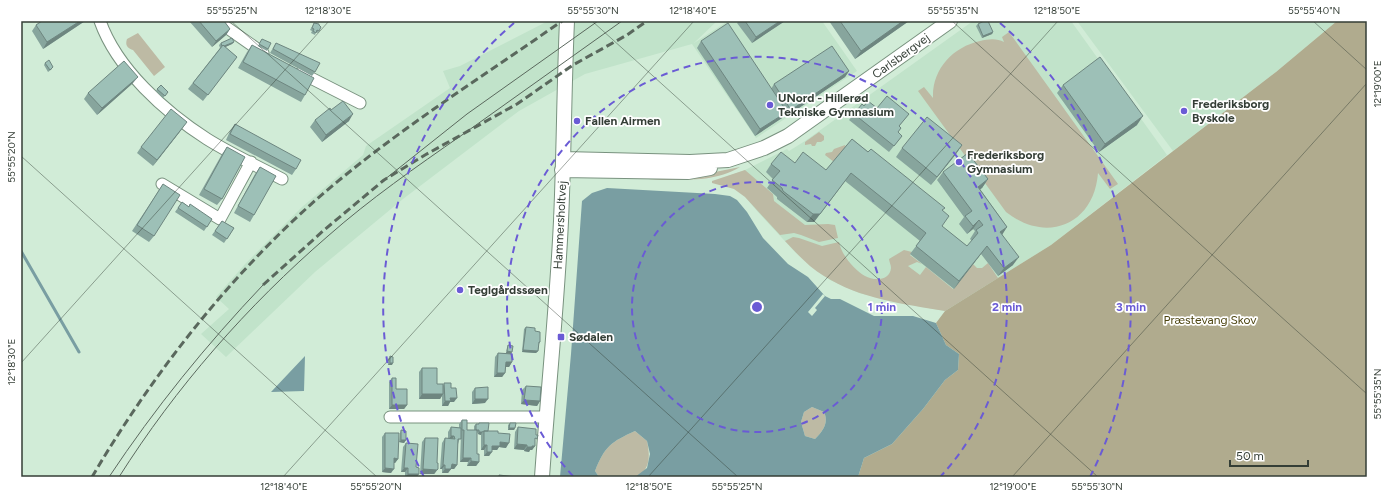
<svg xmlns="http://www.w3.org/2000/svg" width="1388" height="498" font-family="Figtree,sans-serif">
<rect width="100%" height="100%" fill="#d1ecd7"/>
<path fill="#c1e3ca" d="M548 21H717L694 43 728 21H822L857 71 756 138 692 44 585 74 519 111 403 199 315 272 226 357 201 334 229 309 216 297 246 263 302 207 363 155 366 146 450 88 443 71 460 66Z
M973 21H1071L1167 155 1051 245 945 311 900 303 859 293 830 280 817 271 795 252 757 211 728 176 745 170 787 149 789 151 805 141Z
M1077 21H1337L1276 72 1173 151Z"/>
<path fill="#bdbaa4" d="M1009 32 1118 184 1110 189 1098 173C1094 225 1046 244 1006 212L918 91 924 87 933 98C932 69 953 47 980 41 988 39 997 38 1004 42L1002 37Z
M138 33 165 67 154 76 133 50C127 48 125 45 127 39Z
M819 132 824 136V140L821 142H817L815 146H812L811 144 805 145V142Z
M845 145 846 147 834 162 825 155 826 153 832 152 834 149Z
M740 167C719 180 693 180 669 180 661 180 652 180 644 178L695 176Z
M745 170 773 194 774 201 805 225 828 224 835 225 838 238 819 242 801 235 794 233 780 235 745 197 734 189 712 183V181Z
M793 237 799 238 822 246 839 242C841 254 854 270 865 276 874 281 890 281 891 268 891 265 889 261 889 259L904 250 912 252 910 255 922 264 917 262 908 266 920 275 926 267 953 289 973 264 977 268H982L988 263 998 278 945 311C904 304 860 299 824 276 809 267 797 254 785 241Z
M812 407 824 412C829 423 823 431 815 439L805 436 801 422 804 412Z
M635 431 647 441C650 455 651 470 636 477 631 479 606 477 599 477L595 471C605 446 611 442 635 431Z"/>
<path fill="#b0ab8e" d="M1337 21H1367V477H858L864 458 892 444 923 409 945 380 958 370 959 354 946 345 936 323 945 311 1051 245 1276 72Z"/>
<path fill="#799ea2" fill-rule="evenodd" d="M607 188 715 194 730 196 737 200 747 212 763 238 788 264 808 277 825 296 831 299H840L874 316H913L936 323 946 345 959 354 958 370 945 380 923 409 892 444 864 458 858 477H635L647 468 650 454 647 441 635 431C611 442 605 446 595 471L599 477H560L571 354 582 201 592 193ZM812 407 824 412C829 423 823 431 815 439L805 436 801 422 804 412Z
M305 356 304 391 271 392Z"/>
<path fill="#d1ecd7" d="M823 294 825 296 815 308 817 310 812 316 808 312Z"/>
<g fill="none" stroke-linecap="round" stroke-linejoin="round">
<path stroke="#799ea2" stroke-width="3" d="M21 251 79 352"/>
<g stroke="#79927f" stroke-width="13">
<path id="minor" d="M100 21C117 69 165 112 207 139 231 154 257 166 282 179
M220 21 226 27 263 53
M301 73 360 103
M162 184 220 219 251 162
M390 417H546"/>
</g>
<g stroke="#79927f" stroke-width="16">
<path id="tertiary" d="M563 159 690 162 728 160 764 148 788 136 950 21
M562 170 688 172 710 168
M542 477C548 392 557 306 561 221 564 154 564 88 567 21"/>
</g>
<use href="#minor" stroke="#fff" stroke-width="11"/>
<use href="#tertiary" stroke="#fff" stroke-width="14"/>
<path stroke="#5a685d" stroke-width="1" d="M384 180 467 114 598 21
M109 477C155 408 206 345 263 285
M119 477C176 387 247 306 328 236 370 199 416 167 462 135 515 97 569 59 622 21"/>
<path stroke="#5a685d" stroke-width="3" stroke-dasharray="8 4" stroke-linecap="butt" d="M263 285 323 231 384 180 425 155 517 104 573 65 627 35 647 21
M92 477C153 373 233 271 325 192 399 129 482 77 562 21"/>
</g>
<path fill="#87a59d" d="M42 21H85L43 49 32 31 36 25Z
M189 21H224L230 29 226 35 212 47Z
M739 21H785L752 43 737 23Z
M829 21H909L855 59Z
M314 23 319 25V31L318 33 316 32 315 35 311 33 312 31 310 30Z
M978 24 993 32 992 34 982 38 976 26Z
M262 39 268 49 267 51 258 46Z
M701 41 771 89 774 84 849 71 845 77 787 116 785 114 782 118 755 136 697 48Z
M234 42 232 44 225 47 237 57 203 101 188 89 220 48 219 45 221 43Z
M276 43 315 72 312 76 270 53Z
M252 45 305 95 301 102 238 68 247 52Z
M45 63 52 69 48 72 44 65Z
M133 83 97 115 84 99 88 93Z
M1063 85 1137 125 1099 152 1057 93Z
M157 89 168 92 163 98 156 91Z
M864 106 877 108 909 114 899 126 901 128 898 132 902 136 889 152 849 120 854 114Z
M331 110 349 121 322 142 310 127 315 120Z
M235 124 296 169 292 175 226 140 230 131Z
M182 129 153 166 137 153 141 147Z
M852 139 943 211 942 227 967 246 972 241 970 239 975 231 973 229 967 234 959 224 964 217 937 180 943 172 988 179 982 188 980 189 1007 227 1002 234 1013 265 998 276 981 254 954 289 910 254 920 241 845 181 814 222H807L777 199V197L767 188 773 179 766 172 771 164 795 163 826 170Z
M962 145 956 154 931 185 896 157 902 148Z
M227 147 222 199 217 205 199 195 222 154Z
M260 167 254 215 250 222 234 213 255 174Z
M163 184 154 236 149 242 132 231Z
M182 202 189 207 212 219 204 231 175 212Z
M222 221 234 228 224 243 212 235Z
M526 327 535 331 540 342 539 344 538 351 536 353 522 352 524 329Z
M508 345 511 354 512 362 509 367H506L505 373 502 377H494L495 357 498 353H506L507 348Z
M390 356 392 365H388V359Z
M422 368 437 384 443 386 444 383 451 388 454 402H450L448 406H442V396L440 399H419V372Z
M392 378 396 389 407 405 404 409H389V382Z
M526 386 540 401 537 406 521 404 522 390Z
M475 388 485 403 472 404V392Z
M462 420 467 430H474V426L476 424H478L479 423 488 431 498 433 506 448 499 447 497 450H492L489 456H484V450H481V435L478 434 477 432V454L479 462 476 466H467L468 462H460L461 434 458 444 457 465 454 469H451L448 473H442V469H440L442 443 445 438 448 439V432L451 427 459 428V424Z
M510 423 515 428 514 430H508V425Z
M518 427 535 441V446L532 450H530L529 452 524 451V450L514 449 515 432Z
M401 430 406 440 404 443 399 442 400 433Z
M385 433 398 459 395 463H394L391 473 382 472V437Z
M425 438 437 463 435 473 434 474H420L422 442Z
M406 443 416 467 417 477H405V472H401L403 447Z"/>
<path fill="#6e8680" d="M80 21H85L43 49 47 42Z
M780 21H785L752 43 756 37Z
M903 21H909L855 59 861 51Z
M230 29 226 35 212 47 216 41Z
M993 32 992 34 982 38 983 36Z
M234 42 232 44 221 49 222 47Z
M849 71 845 77 787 116 791 110Z
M138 77 133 83 97 115 102 108Z
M787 112 782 118 755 136 760 129Z
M353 114 349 121 322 142 326 135Z
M1143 116 1137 125 1099 152 1105 144Z
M187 122 182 129 153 166 157 160Z
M962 145 956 154 931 185 937 177Z
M851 173 814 222H807L813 214Z
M988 179 982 188 972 195 978 187Z
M979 220 973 229 967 234 973 226Z
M1007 227 1002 235 1000 232Z
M987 246 981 254 954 289 959 281Z
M1019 257 1013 265 998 276 1004 268Z
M523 350 538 351 536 353 522 352Z
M507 351 512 352 511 354 506 353Z
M506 362H512L509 367H503Z
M390 363H393L392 365H388Z
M497 373H505L502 377H494Z
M422 394H443L440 399H419Z
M450 398H457L454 402H450L448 406H442L445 401Z
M475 399H488L485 403 472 404Z
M524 400 540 401 537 406 521 404Z
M392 405H407L404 409H389Z
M509 428H515L514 430H508Z
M479 432H482L481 435 478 434Z
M451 436H454L451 441 448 440Z
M401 440H406L404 443 399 442Z
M500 442 509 443 506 448 499 447 497 450H489L492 446Z
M517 444 527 445 524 450 514 449Z
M484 445H487L484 450H481Z
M532 446H535L532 450H530L529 452 524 451 527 447Z
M487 452H492L489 456H484Z
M394 458 398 459 395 463H391Z
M463 458H471L468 462H460Z
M471 461 479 462 476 466H467Z
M452 464 457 465 454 469H449Z
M443 465H445L442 469H440Z
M385 468 394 469 391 473 382 472Z
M404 468H408L405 472H401Z
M423 469H438L435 473 434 474H420Z
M445 469H451L448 473H442Z
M408 474H419L417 477H405Z"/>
<path fill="#9dc0b7" stroke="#6e8680" d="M42 21H80L47 42 36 25Z
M199 21H224L230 29 216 41Z
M745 21H780L756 37Z
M840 21H903L861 51Z
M984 21H988L993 32 983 36 978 24Z
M314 23 319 24V25L321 27 319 31 317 30 316 33 313 31 314 29 312 28Z
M728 23 787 112 760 129 701 41Z
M232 38 234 42 224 46 223 45 222 46 221 43Z
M262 39 271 43 268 49 259 44Z
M276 43 320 63 315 72 273 49Z
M223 45 237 57 208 95 193 83Z
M252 45 314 78 305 95 243 62Z
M832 46 849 71 791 110 774 84Z
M1100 57 1143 116 1105 144 1063 85Z
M49 60 53 67 50 70 45 63Z
M124 61 138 77 102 108 88 93Z
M161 85 168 92 165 96 157 89Z
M887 96 909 114 899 126 901 128 898 132 902 136 894 146 854 114 862 104 864 106 868 101 877 108Z
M343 101 353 114 326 135 315 120 330 108 331 110Z
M171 109 187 122 157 160 141 147Z
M927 117 962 145 937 177 902 148Z
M235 124 301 160 296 169 230 134Z
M852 139 868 152 871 149 945 208 942 210 949 216 942 226 967 246 978 233 976 230 983 225 979 220 973 226 965 216 972 211 943 172 968 153 988 179 978 187 1007 227 1000 232 1019 257 1004 268 987 246 959 281 916 246 926 233 851 173 820 214H813L783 191 782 188 772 180 780 171 771 164 781 152 795 163 803 152 826 170Z
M227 147 245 157 222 199 204 189Z
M260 167 276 176 254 215 238 206Z
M163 184 180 195 154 236 137 225Z
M182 202 189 207 190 204 212 219 207 227 178 208Z
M222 221 234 228 227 239 215 231Z
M526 327 535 328V331L540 332V342H539L538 351 523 350Z
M508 345 513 346 512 352 507 351Z
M498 353 512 354V362H506L505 373H497Z
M390 356 393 357V363H390Z
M422 368H437V384H443V394H422Z
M392 378H396V389H407V405H392Z
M444 383H451V388H456L457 398H450L451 401H445Z
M526 386 541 387 540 401 524 400Z
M488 387V399H475V388Z
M462 420H467V430H477V454H479V462L471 461V458H463L464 430H462Z
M479 423H489L488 431H484L482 432H479V430H476V424H479Z
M510 423H516L515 428H509Z
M451 427 461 428V439H458L457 465 452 464 451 469H445V465H443L445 438 455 439 454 436H451Z
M518 427 536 429V435H538L537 439 535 438V446H532V447H527V445L517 444Z
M401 430 406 431V440H401Z
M484 431H498V433L510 434 509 443 500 442V446H492V452H487V445H484Z
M385 433H399L398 459 394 458V469L385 468Z
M425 438H438L437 463H438V469L437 470 423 469Z
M406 443 418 444 416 467 419 468V474H408V468H404Z
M499 475 516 477H499Z"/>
<path fill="none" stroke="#343e36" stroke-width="1" stroke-opacity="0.45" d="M231 21 738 477M592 21 1098 477M952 21 1367 394M1313 21 1367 70M21 156 377 477M21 363 329 21M283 477 694 21M648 477 1058 21M1012 477 1367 83"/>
<g fill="none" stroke="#6a5bd5" stroke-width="2" stroke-dasharray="7 5">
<circle cx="757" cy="307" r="125"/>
<path d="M573 476A250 250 0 1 1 941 476"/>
<path d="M424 477A374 374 0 0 1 514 23M1000 23A374 374 0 0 1 1090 477"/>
</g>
<g fill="#6a5bd5" stroke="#fff" stroke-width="1.5">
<circle cx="770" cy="105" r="4"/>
<circle cx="1184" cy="111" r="4"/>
<circle cx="577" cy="121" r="4"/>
<circle cx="959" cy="162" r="4"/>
<circle cx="460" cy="290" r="4"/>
<rect x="557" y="333" width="8" height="8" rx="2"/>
</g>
<g text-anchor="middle" stroke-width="3.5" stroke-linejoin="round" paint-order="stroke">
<g font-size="12" fill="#343e36" stroke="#fff">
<text transform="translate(901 56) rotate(-36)" y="4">Carlsbergvej</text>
<text transform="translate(560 225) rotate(-87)" y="4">Hammersholtvej</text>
</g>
<g font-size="12" font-weight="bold" fill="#343e36" stroke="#fff" text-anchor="start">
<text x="778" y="102">UNord - Hillerød<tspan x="778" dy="14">Tekniske Gymnasium</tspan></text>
<text x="1192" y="108">Frederiksborg<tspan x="1192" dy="14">Byskole</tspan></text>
<text x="585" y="125">Fallen Airmen</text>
<text x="967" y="159">Frederiksborg<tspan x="967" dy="14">Gymnasium</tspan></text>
<text x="468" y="294">Teglgårdssøen</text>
<text x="569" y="341">Sødalen</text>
</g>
<g font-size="12" fill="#4d4511" stroke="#fff">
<text x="1210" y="324">Præstevang Skov</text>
</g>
</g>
<circle cx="757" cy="307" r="6" fill="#6a5bd5" stroke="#fff" stroke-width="2"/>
<g font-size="12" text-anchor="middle" font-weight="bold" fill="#6a5bd5" stroke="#fff" stroke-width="3.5" stroke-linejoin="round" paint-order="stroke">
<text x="882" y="311">1 min</text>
<text x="1007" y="311">2 min</text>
<text x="1131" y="311">3 min</text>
</g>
<rect width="1388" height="498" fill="none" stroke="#ffffff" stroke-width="44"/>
<path d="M1230 460v6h78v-6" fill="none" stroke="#343e36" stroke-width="2"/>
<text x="1236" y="460" font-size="12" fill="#343e36" stroke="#ffffff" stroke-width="3" paint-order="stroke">50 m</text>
<rect x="22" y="22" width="1344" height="454" fill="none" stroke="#343e36" stroke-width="1.5"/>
<g font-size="10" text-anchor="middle" fill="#343e36">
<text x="232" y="14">55°55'25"N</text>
<text x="328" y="14">12°18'30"E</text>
<text x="593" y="14">55°55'30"N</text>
<text x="693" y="14">12°18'40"E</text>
<text x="953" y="14">55°55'35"N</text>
<text x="1057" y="14">12°18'50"E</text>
<text x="1314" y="14">55°55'40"N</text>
<text transform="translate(1377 84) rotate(-90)" y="4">12°19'00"E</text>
<text transform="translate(11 157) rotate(-90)" y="4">55°55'20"N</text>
<text transform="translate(11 362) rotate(-90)" y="4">12°18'30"E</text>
<text transform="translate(1377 394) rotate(-90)" y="4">55°55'35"N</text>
<text x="284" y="490">12°18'40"E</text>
<text x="376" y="490">55°55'20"N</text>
<text x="649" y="490">12°18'50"E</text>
<text x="737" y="490">55°55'25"N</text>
<text x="1013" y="490">12°19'00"E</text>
<text x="1097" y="490">55°55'30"N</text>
</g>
</svg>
